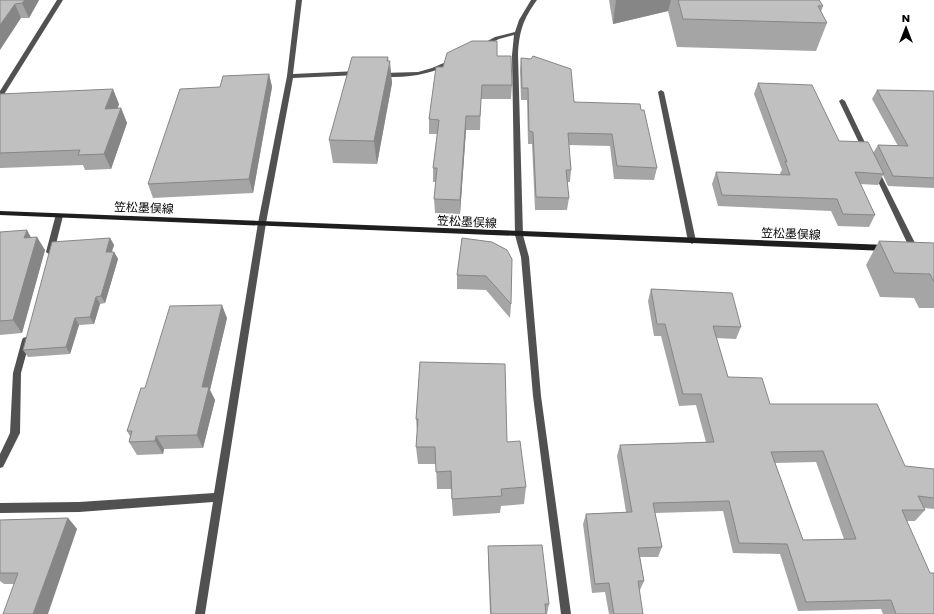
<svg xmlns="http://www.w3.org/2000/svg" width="934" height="614" font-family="Poppins,'Noto Sans JP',sans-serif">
<rect width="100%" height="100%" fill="#fff"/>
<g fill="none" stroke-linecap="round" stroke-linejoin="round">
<g fill="#515151" fill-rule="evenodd">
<polygon points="661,90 664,92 696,241 692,244 688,241 658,92"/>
<polygon points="842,99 845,101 869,151 868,152 866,153 863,151 839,101"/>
<polygon points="876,169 879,171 918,249 917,251 914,252 910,249 873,171"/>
</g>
<g fill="#515151" fill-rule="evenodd">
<polygon points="57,0 63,0 3,96 0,98 0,91"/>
<polygon points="296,0 302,0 293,74 358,71 361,73 358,75 293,78 266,223 205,614 195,614 213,502 79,512 0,513 0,503 79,502 214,493 258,223 287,76"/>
<path d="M531,0H537C523,19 519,32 518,55L523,235L529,257L541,396L571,614H561L533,396L521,257L515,235L512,55L514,35L499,39L485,46L480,45L495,37L515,32L519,20Z"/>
<path d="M453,59L456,61L455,62C435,72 416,77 394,77C389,77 383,78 379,75L382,73L418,72L432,68Z"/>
<polygon points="56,214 59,214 63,216 54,252 50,255 46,252"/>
<polygon points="26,337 29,338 30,340 21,373 20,433 3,467 0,468 0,454 10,433 13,373 22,340 23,338"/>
</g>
<polygon fill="#1e1e1e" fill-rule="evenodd" points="0,211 887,245 891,248 887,251 0,215"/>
</g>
<g fill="#a5a5a5" fill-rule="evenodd">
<polygon points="0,0 39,0 29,18 21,18"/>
<polygon points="609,0 819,0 823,6 821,12 827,23 816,51 677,47 668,11 613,24"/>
<polygon points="497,56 512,85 511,99 481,99 480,130 466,130 460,214 435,213 434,199 436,182 433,182 433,168 437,134 429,134 429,119 443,67"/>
<polygon points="521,58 657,168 654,180 614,179 610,146 569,145 571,170 570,182 567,182 569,198 567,210 535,210 532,144 528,144 527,100 521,100 520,70"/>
<polygon points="388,61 392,83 377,164 333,163 329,140"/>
<polygon points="269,74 272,87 253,193 153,198 148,184 220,87"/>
<polygon points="758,83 839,141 873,153 878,145 898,146 872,99 877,90 934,91 934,188 888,186 883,175 878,185 860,184 875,215 869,227 838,226 831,211 718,206 712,184 716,172 781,175 780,173 782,170 754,94"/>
<polygon points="0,94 119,104 118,108 121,108 127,123 111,169 85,170 83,165 0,168"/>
<polygon points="0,232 31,237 45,250 22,333 0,335"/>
<polygon points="110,238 114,245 112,252 114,252 118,259 105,303 100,304 94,324 79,325 70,354 28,357 23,350"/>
<polygon points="462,238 511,304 510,318 486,290 457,289 457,275"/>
<polygon points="879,241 934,243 934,308 919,308 914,298 880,297 866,265"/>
<path d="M651,289L741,327L736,339L716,338L728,377L770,404L905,466L934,469V509L924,508L925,510L915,521H907L934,614H883L881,609L798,611L780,554L733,553L723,511L655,513L662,547L658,557H640L644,581L640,590H639L643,614H609L605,592L592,593L583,524L586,514L626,512L617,456L620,445L706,442L696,405L679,406L661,336H654L648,301ZM816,462L844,539L803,540L775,463Z"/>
<polygon points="227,318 210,390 215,400 203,448 164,449 163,454 137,455 129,442 130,436 127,431 145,388"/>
<polygon points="420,362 507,442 526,487 524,504 501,506 500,513 453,516 451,489 437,489 436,464 418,464 416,447 417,432 416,419"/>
<polygon points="68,518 77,529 14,584 4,584 0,581 0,520"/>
<polygon points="488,546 549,604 547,614 490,614 488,558"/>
</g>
<g fill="#868686">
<polygon points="25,0 39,0 29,18 22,3"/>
<polygon points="616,0 671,0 668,11 613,24"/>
<polygon points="15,4 21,18 0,50 0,25"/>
<polygon points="388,57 389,69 390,61 392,83 377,164 374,141"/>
<polygon points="269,74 272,87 253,193 249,179"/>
<polygon points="113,89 119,104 111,124 105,109"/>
<polygon points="121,108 127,123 111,169 104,154"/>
<polygon points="466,116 466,130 460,214 460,200"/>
<polygon points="27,230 34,243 24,238"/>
<polygon points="37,237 45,250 22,333 13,320"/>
<polygon points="110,238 114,245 109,259 106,252"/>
<polygon points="114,252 118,259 105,303 101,296"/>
<polygon points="96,297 100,304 94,324 90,317"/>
<polygon points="222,305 227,318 210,390 215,400 203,448 197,435 202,387"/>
<polygon points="75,318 79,325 70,354 66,347"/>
<polygon points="156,436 164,449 163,454 155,441"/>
<polygon points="68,518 77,529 48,614 33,614"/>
</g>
<g fill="#c0c0c0" stroke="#868686" fill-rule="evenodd">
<polygon points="0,0 25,0 22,3 15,4 0,25"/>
<polygon points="678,0 819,0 823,6 818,6 827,23 683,19"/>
<polygon points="472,41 497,41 497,56 511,56 512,85 482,85 480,116 466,116 460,200 434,199 437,168 433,168 439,120 429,119 436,67 443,67 447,53"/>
<polygon points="533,56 571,69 574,102 640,104 641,110 644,110 657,168 617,166 612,134 568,133 571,170 566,170 569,198 536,197 533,132 529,131 528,88 522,88 521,58 531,59"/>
<polygon points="352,57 388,57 387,61 390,61 374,141 329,140"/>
<polygon points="269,74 249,179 148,184 180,89 220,87 223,76"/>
<polygon points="758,83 812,85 839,141 868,142 884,174 855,172 875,215 843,214 837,199 722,195 716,172 790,175 785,161 787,162"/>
<polygon points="113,89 105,109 121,108 104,154 78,155 80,150 0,153 0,94"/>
<polygon points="877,90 934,91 934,178 893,176 878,145 908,146"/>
<polygon points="27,230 24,238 37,237 13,320 0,321 0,232"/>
<polygon points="110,238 106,252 114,252 101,296 96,297 90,317 75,318 66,347 23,350 52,242"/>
<polygon points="462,238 492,242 507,250 512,259 511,304 486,276 457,275"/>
<polygon points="879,241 934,243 934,282 930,274 894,273"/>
<path d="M651,289L732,293L741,327L713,326L728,377L762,378L770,404H877L905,466L934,469V498L918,496L925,510H902L930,573H934V614H896L891,600L806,602L787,544L739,543L729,501L653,503L662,547L638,548L644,581H638L643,614H614L609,583L595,584L586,514L632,512L620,445L714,442L701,394H683L665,324H657ZM823,451L856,539L803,540L771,452Z"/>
<polygon points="222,305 202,387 209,387 197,435 156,436 155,441 129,442 132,431 127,431 141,388 145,388 170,306"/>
<polygon points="420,362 505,364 507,442 520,441 526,487 501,489 502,496 452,499 451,471 436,472 435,447 416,447 418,419 416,419"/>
<polygon points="68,518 33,614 3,614 18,573 0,573 0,520"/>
<polygon points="542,545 549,604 545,604 546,614 491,614 488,546"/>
</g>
<g text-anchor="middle" stroke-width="3" stroke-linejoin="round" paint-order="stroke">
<g font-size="12" fill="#000" stroke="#fff">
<text transform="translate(144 208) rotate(2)" y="4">笠松墨俣線</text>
<text transform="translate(467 222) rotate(3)" y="4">笠松墨俣線</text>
<text transform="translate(791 234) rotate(2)" y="4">笠松墨俣線</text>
</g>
</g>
<g transform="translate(906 28)" stroke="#ffffff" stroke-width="3" paint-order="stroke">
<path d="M0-3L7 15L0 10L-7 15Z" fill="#000000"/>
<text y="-6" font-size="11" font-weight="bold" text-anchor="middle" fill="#000000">N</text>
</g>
</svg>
